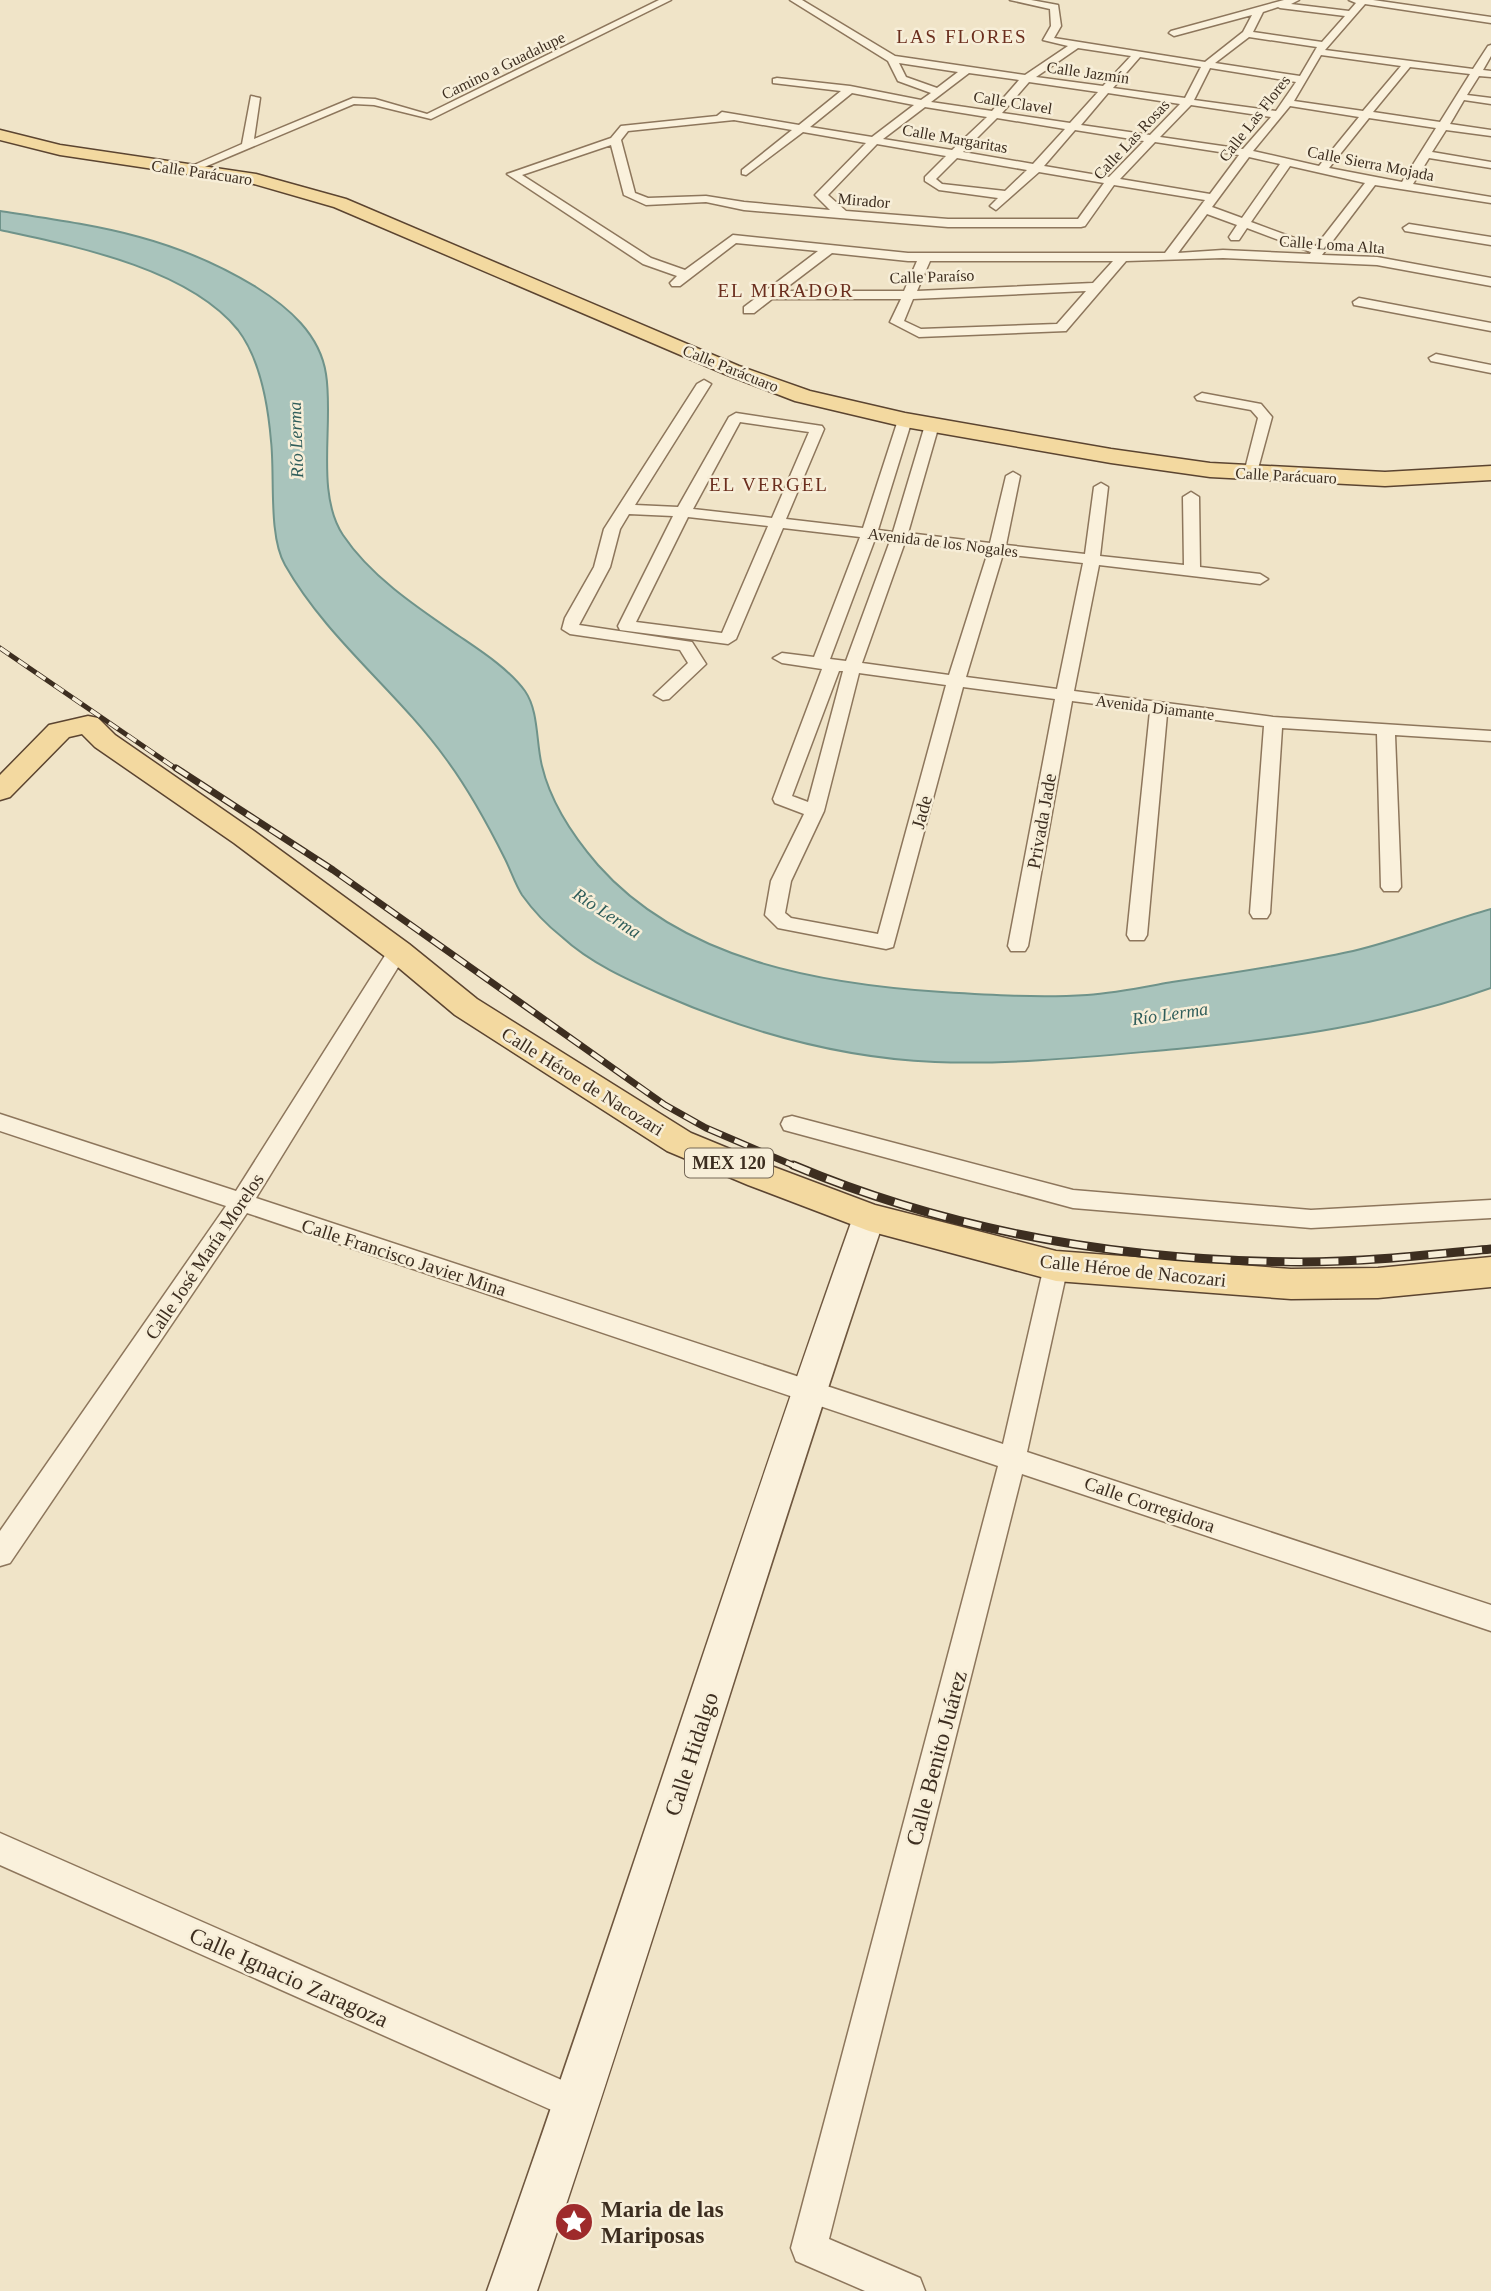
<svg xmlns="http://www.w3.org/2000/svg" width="1491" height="2291" font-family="'Times New Roman',serif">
<rect width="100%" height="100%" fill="#f0e4c8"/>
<path fill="#a9c4bc" stroke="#6f938a" stroke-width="2" d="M0,211C97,226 171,235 256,287C288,307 320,334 326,374C334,423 315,493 343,535C371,577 418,608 459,636C481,651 509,669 525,691C539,711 536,743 542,766C551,804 573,836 598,865C683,961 821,984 942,992C990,995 1039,998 1087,995C1115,993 1144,987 1172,982C1233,973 1293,964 1353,951C1399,940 1445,922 1491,909V988C1391,1024 1283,1039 1177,1049C1097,1056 1015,1065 935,1062C842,1058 748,1032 663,995C628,980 590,963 562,937C548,926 532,909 522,895C515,884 511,871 505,859C488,825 469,790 446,759C397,691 327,639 285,565C268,536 275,475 271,441C268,405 260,359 238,330C188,268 74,246 0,230Z"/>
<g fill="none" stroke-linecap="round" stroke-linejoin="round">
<defs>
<g id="street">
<polygon points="659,0 671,0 431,119 374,105 354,104 195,171 185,169 242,144 251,96 260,98 254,139 353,98 375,99 427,114"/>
<path d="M790,0H802L895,56L1025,75L1068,46L1043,40L1051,26L1050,9L1010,0H1031L1058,5L1061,26L1054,38L1205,62L1243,32L1252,15L1174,36L1169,33L1171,31L1284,0H1299L1291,4L1349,11L1356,3L1349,0H1373L1491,17V23L1365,4L1325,50L1473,69L1488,46L1491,45V56L1483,70L1491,71V77L1479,76L1467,95L1491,98V104L1464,100L1450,124L1491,130V136L1446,130L1432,152L1491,162V168L1429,158L1413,184L1491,197V203L1375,185L1322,255L1377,257L1491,278V286L1377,265L1223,258L1126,261L1066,331L919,337L890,322L901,299H772L754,313H744V307L818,251L736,243L680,286H672L670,283L677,276L643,264L507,174L611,138L621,126L717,116L722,112L799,125L841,91L773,83V79L777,78L850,86L921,100L931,93L898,81L888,61ZM1278,7L1280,8L1345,16L1322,42L1253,32L1263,12ZM1249,37L1317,47L1300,76L1215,63ZM1078,48L1131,56L1103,86L1036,77ZM1321,55L1401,66L1363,111L1294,101ZM1140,57L1201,67L1185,98L1113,88ZM899,63L958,72L937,88L906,77ZM1410,67L1470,74L1440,122L1373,112ZM1210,68L1296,82L1276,111L1194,100ZM969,73L1019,80L992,111L931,102ZM1029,82L1098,92L1070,123L1002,113ZM852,93L914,105L872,137L810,127ZM1108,93L1180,104L1150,135L1081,125ZM1191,105L1271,117L1243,149L1160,137ZM1290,106L1359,117L1319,166L1253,151ZM925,107L987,117L952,150L883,139ZM997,118L1065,129L1033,164L963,152ZM1369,118L1436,128L1402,182L1329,168ZM734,120L792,130L742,170V174L746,175L803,132L866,143L815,195L830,210L744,202L706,196L648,198L635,193L621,140L628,131ZM1075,130L1144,141L1109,177L1044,166ZM1155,142L1239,155L1210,194L1120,179ZM877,144L946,156L925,177V181L939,190L998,198L990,206L996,210L1039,172L1104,183L1078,219H948L846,211L828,195ZM611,145L624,195L646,205L706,202L744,210L948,227H1081L1085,226L1114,185L1205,200L1165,253H908L733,235L685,270L651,258L522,175ZM1249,157L1280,164L1242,218L1212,207ZM957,158L1027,170L1005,191L942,184L936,179ZM1290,166L1365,183L1316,246L1251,222ZM1207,214L1237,225L1229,237L1231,240H1239L1247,228L1311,252L1310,254L1223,250L1178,253ZM832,253L908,261H917L904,291H782ZM930,261H1113L1093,283L917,291ZM1086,291L1057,324L921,329L904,321L913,299Z"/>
<polygon points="1409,224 1491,237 1491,245 1405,231 1403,228"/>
<polygon points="1359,298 1491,323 1491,331 1354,305 1353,302"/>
<polygon points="1436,354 1491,365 1491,373 1431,361 1429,358"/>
<path d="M704,380L711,384L635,505L678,507L729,417L736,413L822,426L824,429L786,519L863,528L898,420L905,416L912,420L878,530L893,532L925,425L927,422H937L939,425L908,533L990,543L1006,476L1013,472L1020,476L1006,545L1085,554L1094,487L1101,483L1108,487L1100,556L1184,565L1183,497L1191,492L1199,497L1200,567L1260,574L1268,579L1260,584L1099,565L1074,691L1273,717L1491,731V741L1395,735L1401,887L1398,891H1384L1381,887L1377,734L1282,728L1270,913L1267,918H1253L1250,913L1264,726L1167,714L1147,935L1144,940H1130L1127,935L1150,711L1072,701L1028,946L1025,951H1011L1008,946L1055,699L963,687L893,947L886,949L778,928L765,915L771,881L804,814L775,803L773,799L822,669L782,663L773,658L782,653L814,657L860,537L783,528L736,639L728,644L620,630L618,626L673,516L629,514L620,529L610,567L579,625L692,642L706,664L669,699L663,700L654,695L688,663L680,650L570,634L562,629L565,618L594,567L604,529L697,384ZM740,422L809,432L772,518L693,509ZM688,517L768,526L722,633L636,622ZM875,539L890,541L846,661L830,659ZM905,542L988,552L949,675L862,663ZM1003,554L1083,563L1057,689L966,677ZM839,671H843L808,802L792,796ZM859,673L946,685L878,934L791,918L785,913L791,881L824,811Z"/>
<polygon points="1202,393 1261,404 1272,417 1256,476 1251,477 1244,473 1258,418 1251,410 1197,400 1195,397"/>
<polygon points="398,944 405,946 408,951 256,1198 1003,1444 1044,1266 1047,1259 1056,1256 1065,1259 1068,1266 1027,1452 1491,1605 1491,1631 1022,1474 829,2239 920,2278 925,2291 865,2291 796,2261 791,2248 998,1466 247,1213 10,1563 0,1566 0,1531 226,1206 0,1131 0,1114 236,1191 391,946"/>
<polygon points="792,1116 1073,1190 1311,1210 1491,1200 1491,1218 1311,1228 1073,1208 784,1130 781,1124 784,1118"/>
<polygon points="0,1833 589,2092 594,2104 589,2116 577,2121 565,2116 0,1865"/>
</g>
<path id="secondary" d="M869,1204L881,1208L885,1217C764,1573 658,1935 537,2291H487C614,1935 726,1573 853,1217L857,1208Z"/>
<g id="primary">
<polygon points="0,130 60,145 256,174 346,199 739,366 810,391 905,413 1111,449 1210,463 1385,472 1491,466 1491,480 1385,486 1210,477 1111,463 905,427 795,401 725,374 334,207 254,184 60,155 0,140"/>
<polygon points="88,716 98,718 115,735 254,831 409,944 477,999 691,1133 774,1167 875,1205 1056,1251 1291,1269 1378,1268 1491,1257 1491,1287 1378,1298 1291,1299 1056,1281 869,1231 748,1185 667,1151 455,1015 387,958 234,843 95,747 82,734 69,737 10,797 0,800 0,775 49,725"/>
</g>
</defs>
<use href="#street" stroke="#8d765c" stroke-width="3"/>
<use href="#secondary" stroke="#6f573f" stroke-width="3"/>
<use href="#primary" stroke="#5b4430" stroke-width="3"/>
<use href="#street" fill="#faf1dc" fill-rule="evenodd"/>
<use href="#secondary" fill="#faf1dc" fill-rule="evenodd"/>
<use href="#primary" fill="#f3d9a0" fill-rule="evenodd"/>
<defs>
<polyline id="rail-far2" points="0,648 178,770"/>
<polyline id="rail-far1" points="176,768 333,870 665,1105 706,1128 797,1167"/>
<path id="rail" d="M793,1165C954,1233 1127,1261 1300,1262C1364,1262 1428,1255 1491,1249"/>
</defs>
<use href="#rail-far2" stroke="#3d2e20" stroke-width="5"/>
<use href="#rail-far1" stroke="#3d2e20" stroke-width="7"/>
<use href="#rail" stroke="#3d2e20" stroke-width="9"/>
<use href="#rail-far2" stroke="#f7eed8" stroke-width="3.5" stroke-dasharray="11" stroke-linecap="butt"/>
<use href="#rail-far1" stroke="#f7eed8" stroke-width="4.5" stroke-dasharray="14" stroke-linecap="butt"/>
<use href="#rail" stroke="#f7eed8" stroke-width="6" stroke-dasharray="18" stroke-linecap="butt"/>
</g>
<defs>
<symbol id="sight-disc" viewBox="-11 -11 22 22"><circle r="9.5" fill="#9e2a2b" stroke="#f7eed8"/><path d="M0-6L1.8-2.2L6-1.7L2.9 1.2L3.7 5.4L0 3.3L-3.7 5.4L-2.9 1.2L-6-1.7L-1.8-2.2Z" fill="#fff"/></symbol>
</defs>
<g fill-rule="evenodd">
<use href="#sight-disc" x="552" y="2200" width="44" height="44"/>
</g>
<g text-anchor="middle" stroke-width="5" stroke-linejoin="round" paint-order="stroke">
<g font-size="16" fill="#3d2e20" stroke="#f7eed8">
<text transform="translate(503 65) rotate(-26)" y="6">Camino a Guadalupe</text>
<text transform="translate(1088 72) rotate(8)" y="6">Calle Jazmín</text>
<text transform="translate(1013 102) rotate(9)" y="6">Calle Clavel</text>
<text transform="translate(1254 118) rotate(-52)" y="6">Calle Las Flores</text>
<text transform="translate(955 138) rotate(10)" y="6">Calle Margaritas</text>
<text transform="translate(1131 139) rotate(-47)" y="6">Calle Las Rosas</text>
<text transform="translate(1371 163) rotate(11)" y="6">Calle Sierra Mojada</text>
<text transform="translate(202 172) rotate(8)" y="6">Calle Parácuaro</text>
<text transform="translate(864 200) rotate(5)" y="6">Mirador</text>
<text transform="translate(1332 244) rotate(4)" y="6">Calle Loma Alta</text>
<text transform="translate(932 276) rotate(-2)" y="6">Calle Paraíso</text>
<text transform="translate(731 368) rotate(22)" y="6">Calle Parácuaro</text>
<text transform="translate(1286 475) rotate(3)" y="6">Calle Parácuaro</text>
<text transform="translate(943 542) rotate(7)" y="6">Avenida de los Nogales</text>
<text transform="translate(1155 707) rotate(7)" y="6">Avenida Diamante</text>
</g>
<g font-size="18" font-style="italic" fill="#2f5d5a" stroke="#f7eed8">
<text transform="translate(296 440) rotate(-92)" y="6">Río Lerma</text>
<text transform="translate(607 913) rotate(33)" y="6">Río Lerma</text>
<text transform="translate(1170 1014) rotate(-8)" y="6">Río Lerma</text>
</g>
<rect fill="#f7eed8" stroke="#756857" stroke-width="2" x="685" y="1148.5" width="88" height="29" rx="5"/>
<g font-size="18" font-weight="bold" fill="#3d2e20">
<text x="729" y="1169">MEX 120</text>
</g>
<g font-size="19" letter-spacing="2" fill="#6b2e1e" stroke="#f7eed8">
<text x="962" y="43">LAS FLORES</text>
<text x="786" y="297">EL MIRADOR</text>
<text x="769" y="491">EL VERGEL</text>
</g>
<g font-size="19" fill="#3d2e20" stroke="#f7eed8">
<text transform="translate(921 812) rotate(-75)" y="7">Jade</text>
<text transform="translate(1041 821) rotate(-80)" y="7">Privada Jade</text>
<text transform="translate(583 1081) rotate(32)" y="7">Calle Héroe de Nacozari</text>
<text transform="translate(204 1256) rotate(-56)" y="7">Calle José María Morelos</text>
<text transform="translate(404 1257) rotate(18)" y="7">Calle Francisco Javier Mina</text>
<text transform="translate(1133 1270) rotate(6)" y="7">Calle Héroe de Nacozari</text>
<text transform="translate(1150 1504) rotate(19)" y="7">Calle Corregidora</text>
</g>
<g font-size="23" fill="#3d2e20" stroke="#f7eed8">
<text transform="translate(691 1754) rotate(-72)" y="8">Calle Hidalgo</text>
<text transform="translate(936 1758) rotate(-75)" y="8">Calle Benito Juárez</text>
<text transform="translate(289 1977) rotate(24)" y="8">Calle Ignacio Zaragoza</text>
</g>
<g font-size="23" font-weight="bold" fill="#3d2e20" stroke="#f7eed8" text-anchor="start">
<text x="601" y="2217">Maria de las<tspan x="601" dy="26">Mariposas</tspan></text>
</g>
</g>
</svg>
